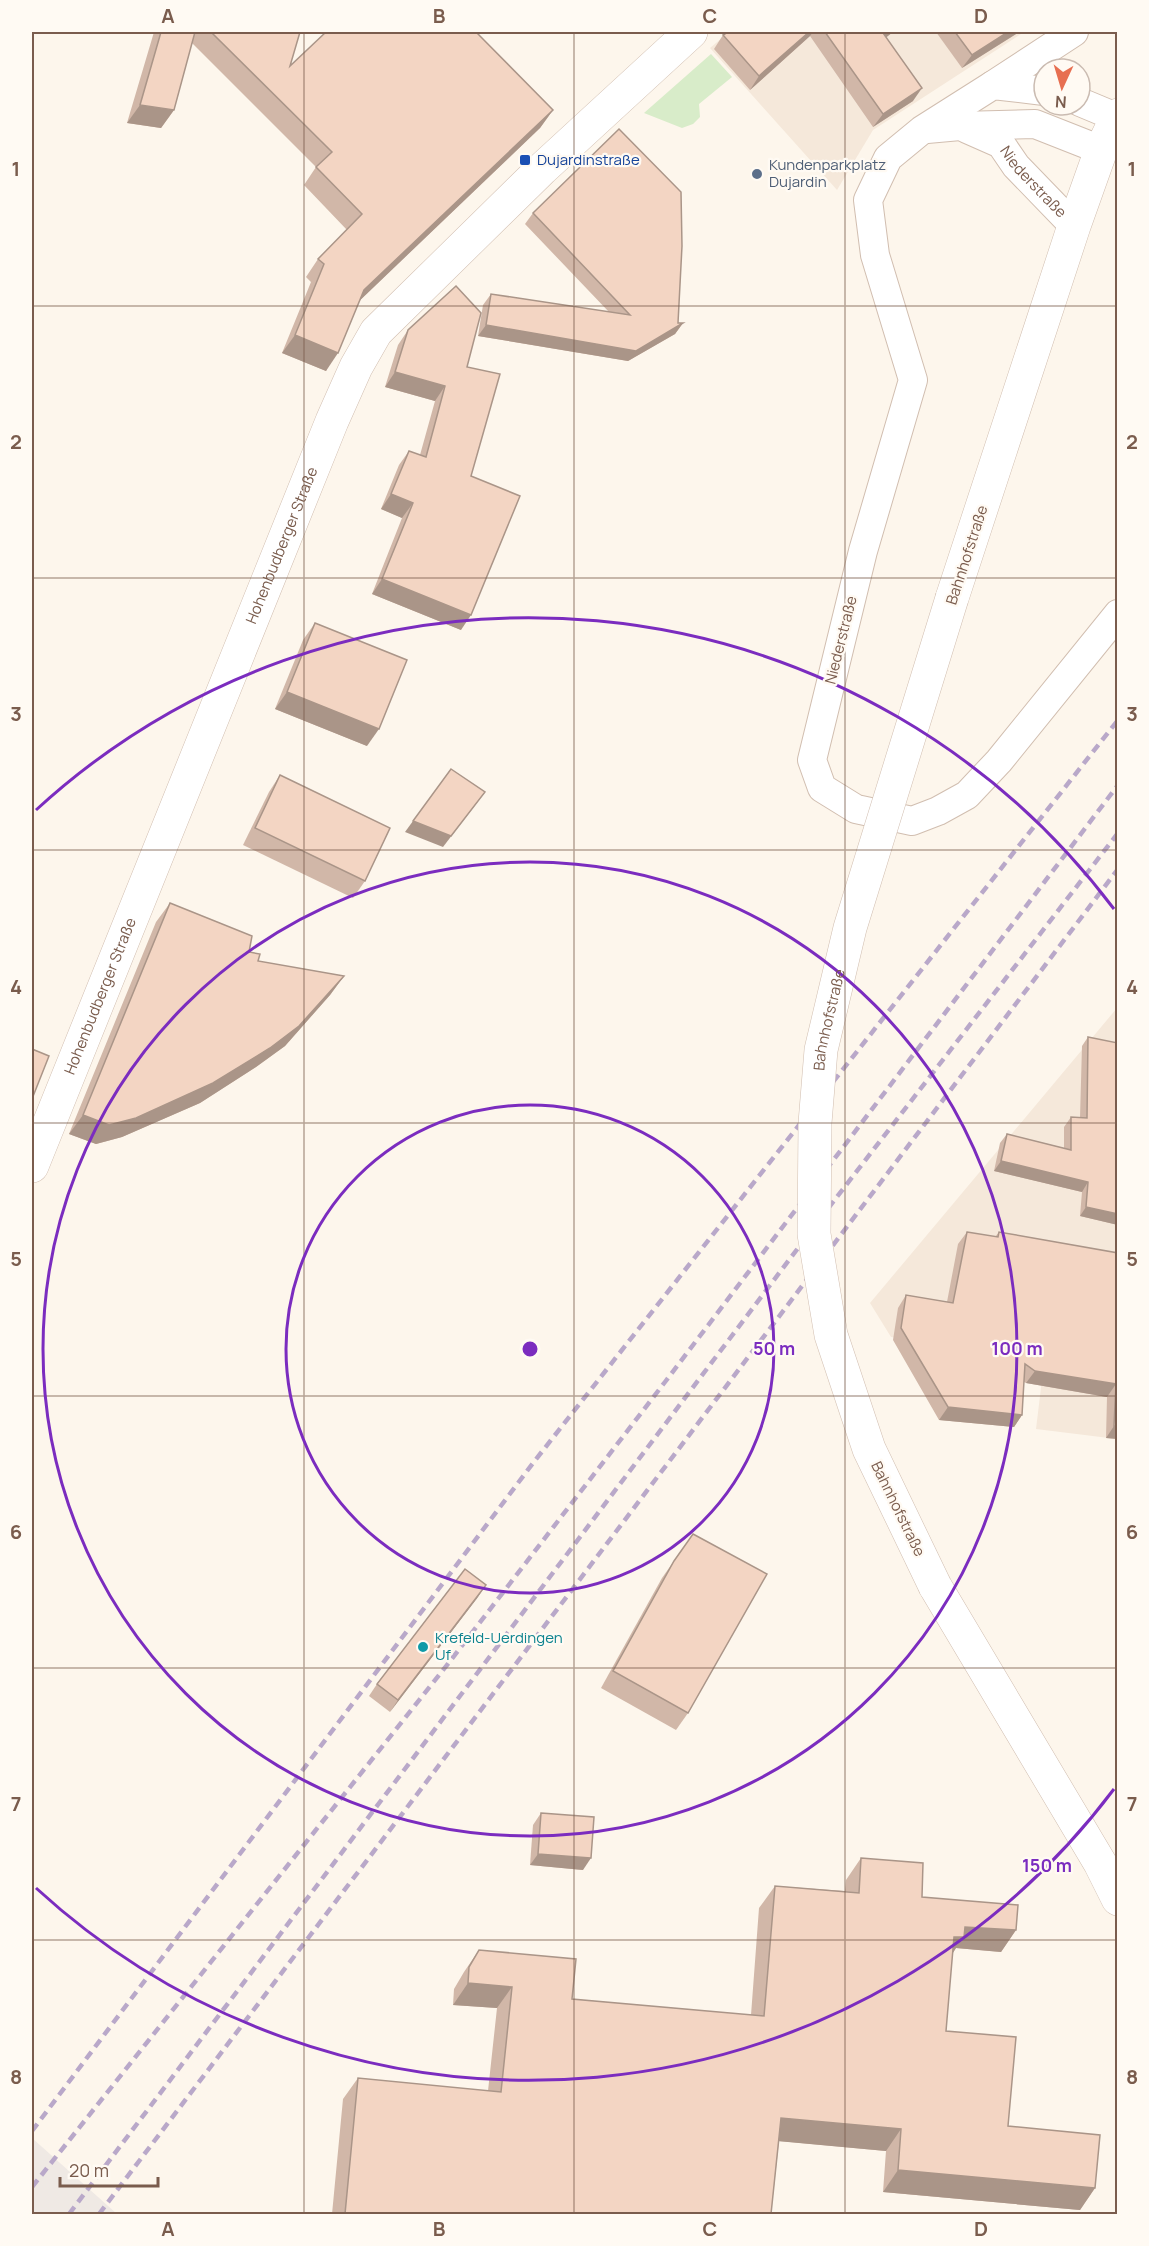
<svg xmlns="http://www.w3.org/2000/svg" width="1149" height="2246" font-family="Manrope,sans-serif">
<rect width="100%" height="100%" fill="#fdf6ec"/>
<g fill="#f5e8da">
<polygon points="729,32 1024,32 873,130 837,190 710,48"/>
<polygon points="1117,1008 1117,1439 1036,1429 1044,1363 891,1337 870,1303"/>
</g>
<polygon fill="#efe9e4" points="32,2138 117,2214 32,2214"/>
<polygon fill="#d8ecc9" points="711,54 732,77 699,104 700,117 693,124 682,128 644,113"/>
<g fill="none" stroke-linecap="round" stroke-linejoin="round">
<defs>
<g id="minor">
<polyline points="993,85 1074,32"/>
<polyline points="1044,91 993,85 922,130 888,158 868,200 875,255 913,380 863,551 812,760 822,788 856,809 912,821 938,811 967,795 999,761 1118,614"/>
<polyline points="1080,102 1116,117"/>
<polyline points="927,129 960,126 1035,124 1101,150"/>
<path id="s1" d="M967,129L1001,144L1016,166L1074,226"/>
</g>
<g id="tertiary">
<polyline points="952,598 1074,226 1101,150 1118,115"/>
<path id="s2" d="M32,1166L332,421L356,367L376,332L542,169L691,32"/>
<polyline points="935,1586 1100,1863 1118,1899"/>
</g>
</defs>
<use href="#minor" stroke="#d1beb0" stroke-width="30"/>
<use href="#tertiary" stroke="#d1beb0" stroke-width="34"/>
<use href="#minor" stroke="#fff" stroke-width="28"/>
<use href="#tertiary" stroke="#fff" stroke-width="33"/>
<g stroke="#b9a8c9" stroke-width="4.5" stroke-dasharray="9 6" stroke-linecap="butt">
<polyline points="32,2131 533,1463 1118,720"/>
<polyline points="32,2187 451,1660 665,1382 1118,785"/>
<polyline points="69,2214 823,1215 1118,833"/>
<polyline points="99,2214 1118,869"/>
</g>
<defs>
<g id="tertiary-bridge">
<path id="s3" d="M935,1586L869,1449L831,1335L814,1234L815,1123L821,1050L850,928L952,598"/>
</g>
</defs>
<use href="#tertiary-bridge" stroke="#d1beb0" stroke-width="34" stroke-linecap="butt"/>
<use href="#tertiary-bridge" stroke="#fff" stroke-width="33"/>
</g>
<g fill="#d1b7a8">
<polygon points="154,32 300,32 290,66 553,110 540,128 360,300 326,371 282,353 311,282 306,277 318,259 347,230 304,185 316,167 192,43 174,110 161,128 127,123"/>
<polygon points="728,32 893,32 886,37 913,101 873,127 810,36 750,90 714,49 723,35"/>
<polygon points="936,32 1019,32 962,68"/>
<polygon points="533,213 678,323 683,323 675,334 628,361 478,336 483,305 491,294 609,312 525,224"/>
<polygon points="408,330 467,367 471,476 461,630 372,594 402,518 381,509 399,465 409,451 420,455 435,401 385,387 398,345"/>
<polygon points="315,623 367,746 275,709 303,640"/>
<polygon points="280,775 365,881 353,898 243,845 269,792"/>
<polygon points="170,903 249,952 258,961 344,976 330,995 285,1046 256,1067 200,1103 122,1137 96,1144 69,1134 156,922"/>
<polygon points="1088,1037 1118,1225 1080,1216 1082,1192 994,1171 1000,1143 1007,1134 1064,1148 1064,1127 1071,1117 1080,1118 1082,1046"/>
<polygon points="967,1232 995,1237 999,1232 1118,1253 1118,1439 1106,1438 1107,1397 1026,1383 1024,1382 1022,1415 1014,1427 939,1420 893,1340 898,1308 906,1295 947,1302 958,1244"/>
<polygon points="693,1534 688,1713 676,1730 601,1688 662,1578"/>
<polygon points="478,1597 390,1712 369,1696 377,1684"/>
<polygon points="541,1813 583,1870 530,1865 533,1825"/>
<polygon points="861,1858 922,1897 1016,1930 1001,1952 956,1948 952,1954 946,2031 1008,2126 1095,2188 1080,2210 883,2192 886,2151 779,2141 771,2214 332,2214 343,2099 358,2078 488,2091 497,2008 453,2005 454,1989 464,1972 479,1950 572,1999 751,2015 759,1908 775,1886 845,1891 846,1880"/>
</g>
<g fill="#aa9588">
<polygon points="809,32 813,32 810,36 750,90 759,76"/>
<polygon points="886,32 893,32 874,47 883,33"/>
<polygon points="1008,32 1019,32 962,68 972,55"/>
<polygon points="922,88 913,101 873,127 883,114"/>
<polygon points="140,105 174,110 161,128 127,123"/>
<polygon points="553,110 540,128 352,308 364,290"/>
<polygon points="683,323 675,334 628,361 478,336 486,325"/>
<polygon points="295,335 338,353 326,371 282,353"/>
<polygon points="395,372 445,386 435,401 385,387"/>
<polygon points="391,494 413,503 402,518 381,509"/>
<polygon points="382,579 471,615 461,630 372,594"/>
<polygon points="287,692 379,729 367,746 275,709"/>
<polygon points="485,792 443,847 405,832 413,821"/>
<polygon points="344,976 330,995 285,1046 256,1067 200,1103 122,1137 96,1144 69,1134 83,1115"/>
<polygon points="1001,1161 1088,1182 1082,1192 994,1171"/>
<polygon points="1086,1207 1118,1214 1118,1225 1080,1216"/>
<polygon points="1035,1371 1116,1384 1107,1397 1026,1383"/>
<polygon points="948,1407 1022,1415 1014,1427 939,1420"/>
<polygon points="1114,1426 1118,1426 1118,1439 1106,1438"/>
<polygon points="486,1585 478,1597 390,1712 398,1700"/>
<polygon points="538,1854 591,1858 583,1870 530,1865"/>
<polygon points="965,1927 1016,1930 1001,1952 956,1948 949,1959 954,1937"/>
<polygon points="468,1983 512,1987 497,2008 453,2005"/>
<polygon points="781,2118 901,2129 886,2151 766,2140"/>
<polygon points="898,2170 1095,2188 1080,2210 883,2192"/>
</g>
<g fill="#f3d5c3" stroke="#aa9588" stroke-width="1.5">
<polygon points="161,32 195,32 174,110 140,105"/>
<polygon points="211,32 300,32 290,66 326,32 476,32 553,110 364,290 338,353 295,335 324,264 318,259 362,214 316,167 332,152"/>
<polygon points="728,32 809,32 759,76 723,35"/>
<polygon points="825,32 886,32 883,33 922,88 883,114"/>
<polygon points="955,32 1008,32 972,55"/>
<polygon points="619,129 681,192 682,246 678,323 683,323 636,351 486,325 491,294 630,315 533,213"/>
<polygon points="456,286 481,313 467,367 500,374 471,476 520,496 471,615 382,579 413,503 391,494 409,451 426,457 445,386 395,372 408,330"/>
<polygon points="315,623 407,660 379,729 287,692"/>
<polygon points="451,769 485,792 451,836 413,821"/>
<polygon points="280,775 390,828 365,881 255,828"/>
<polygon points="170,903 252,936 249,952 260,954 258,961 344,976 299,1026 270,1048 213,1083 136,1118 109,1125 83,1115"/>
<polygon points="1088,1037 1118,1043 1118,1214 1086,1207 1088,1182 1001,1161 1007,1134 1071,1150 1071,1117 1087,1118"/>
<polygon points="32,1049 49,1056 32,1099"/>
<polygon points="967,1232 998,1237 999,1232 1118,1253 1118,1426 1114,1426 1116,1384 1035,1371 1025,1364 1022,1415 948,1407 901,1328 906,1295 953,1303"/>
<polygon points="693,1534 767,1574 688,1713 613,1671 674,1561"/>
<polygon points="465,1569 486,1585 398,1700 377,1684"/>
<polygon points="541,1813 594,1817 591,1858 538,1854"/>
<polygon points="861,1858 923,1863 922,1897 1018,1905 1016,1930 965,1927 964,1937 954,1937 946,2031 1016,2037 1008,2126 1100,2135 1095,2188 898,2170 901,2129 781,2118 771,2214 345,2214 358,2078 501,2092 512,1987 468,1983 469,1967 479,1950 576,1959 572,1999 764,2016 775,1886 859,1893"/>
</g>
<path fill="none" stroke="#7a5c4d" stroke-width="1.5" stroke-opacity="0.55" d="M304,32V2214M574,32V2214M845,32V2214M32,306H1118M32,578H1118M32,850H1118M32,1123H1118M32,1396H1118M32,1668H1118M32,1940H1118"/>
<g fill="none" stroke="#7b2cbf" stroke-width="3">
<circle cx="530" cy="1349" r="244"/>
<circle cx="530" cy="1349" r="487"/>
<path d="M1114 1789A731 731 0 0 1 36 1888M36 810A731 731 0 0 1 1114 909"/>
</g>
<rect fill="#1a4fb4" stroke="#fffaf3" stroke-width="2" x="519" y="154" width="12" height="12" rx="3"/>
<circle fill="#5c6f8a" stroke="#fffaf3" stroke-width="2" cx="757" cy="174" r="6"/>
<circle fill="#0f9aa8" stroke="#fffaf3" stroke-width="2" cx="423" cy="1647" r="6"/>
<g text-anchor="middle" stroke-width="4.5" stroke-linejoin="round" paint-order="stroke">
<g font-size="15" fill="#164399" stroke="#fffaf3" text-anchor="start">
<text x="537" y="165">Dujardinstraße</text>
</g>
<g font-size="15" fill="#4e5e75" stroke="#fffaf3" text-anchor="start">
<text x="769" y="170">Kundenparkplatz<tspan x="769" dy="17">Dujardin</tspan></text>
</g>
<g font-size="15" fill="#7a5c4d" stroke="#fffaf3">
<text dy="5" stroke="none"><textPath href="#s1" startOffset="87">Niederstraße</textPath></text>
<text dy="5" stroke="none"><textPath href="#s2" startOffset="669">Hohenbudberger Straße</textPath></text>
<text transform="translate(967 555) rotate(-72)" y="5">Bahnhofstraße</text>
<text transform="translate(841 640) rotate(-76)" y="5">Niederstraße</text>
<text dy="5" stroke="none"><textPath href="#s2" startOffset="183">Hohenbudberger Straße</textPath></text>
<text dy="5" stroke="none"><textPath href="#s3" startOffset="590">Bahnhofstraße</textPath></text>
<text transform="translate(898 1509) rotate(64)" y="5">Bahnhofstraße</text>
</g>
<g font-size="15" fill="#0d838f" stroke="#fffaf3" text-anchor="start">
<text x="435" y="1643">Krefeld-Uerdingen<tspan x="435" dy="17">Uf</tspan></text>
</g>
</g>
<circle cx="530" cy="1349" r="9" fill="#7b2cbf" stroke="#fffaf3" stroke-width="3"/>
<g font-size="18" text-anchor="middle" font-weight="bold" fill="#7b2cbf" stroke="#fffaf3" stroke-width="4.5" stroke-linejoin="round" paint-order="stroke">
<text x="774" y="1355">50 m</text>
<text x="1017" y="1355">100 m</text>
<text x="1047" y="1872">150 m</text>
</g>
<rect width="1149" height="2246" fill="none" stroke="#fffaf3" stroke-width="66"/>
<g transform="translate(1062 87) rotate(184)"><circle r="28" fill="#fffaf3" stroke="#cabbb1" stroke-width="1.5"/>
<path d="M0-4.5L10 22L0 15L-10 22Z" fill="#e76f51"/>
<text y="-9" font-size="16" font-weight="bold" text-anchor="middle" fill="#7a5c4d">N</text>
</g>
<path d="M60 2177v9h98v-9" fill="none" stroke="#7a5c4d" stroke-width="3"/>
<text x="69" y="2177" font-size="18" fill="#7a5c4d" stroke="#fffaf3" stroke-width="4.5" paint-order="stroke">20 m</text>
<rect x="33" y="33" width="1083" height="2180" fill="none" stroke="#7a5c4d" stroke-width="2"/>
<g font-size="20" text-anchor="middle" font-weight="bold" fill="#7a5c4d">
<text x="168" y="23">A</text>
<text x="439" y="23">B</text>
<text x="710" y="23">C</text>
<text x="981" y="23">D</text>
<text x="16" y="176">1</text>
<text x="1132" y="176">1</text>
<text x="16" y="449">2</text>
<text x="1132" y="449">2</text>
<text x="16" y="721">3</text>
<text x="1132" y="721">3</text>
<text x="16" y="994">4</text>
<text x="1132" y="994">4</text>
<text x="16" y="1266">5</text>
<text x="1132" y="1266">5</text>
<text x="16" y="1539">6</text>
<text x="1132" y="1539">6</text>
<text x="16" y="1811">7</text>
<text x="1132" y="1811">7</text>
<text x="16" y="2084">8</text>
<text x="1132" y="2084">8</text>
<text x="168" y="2236">A</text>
<text x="439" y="2236">B</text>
<text x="710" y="2236">C</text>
<text x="981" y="2236">D</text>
</g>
</svg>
